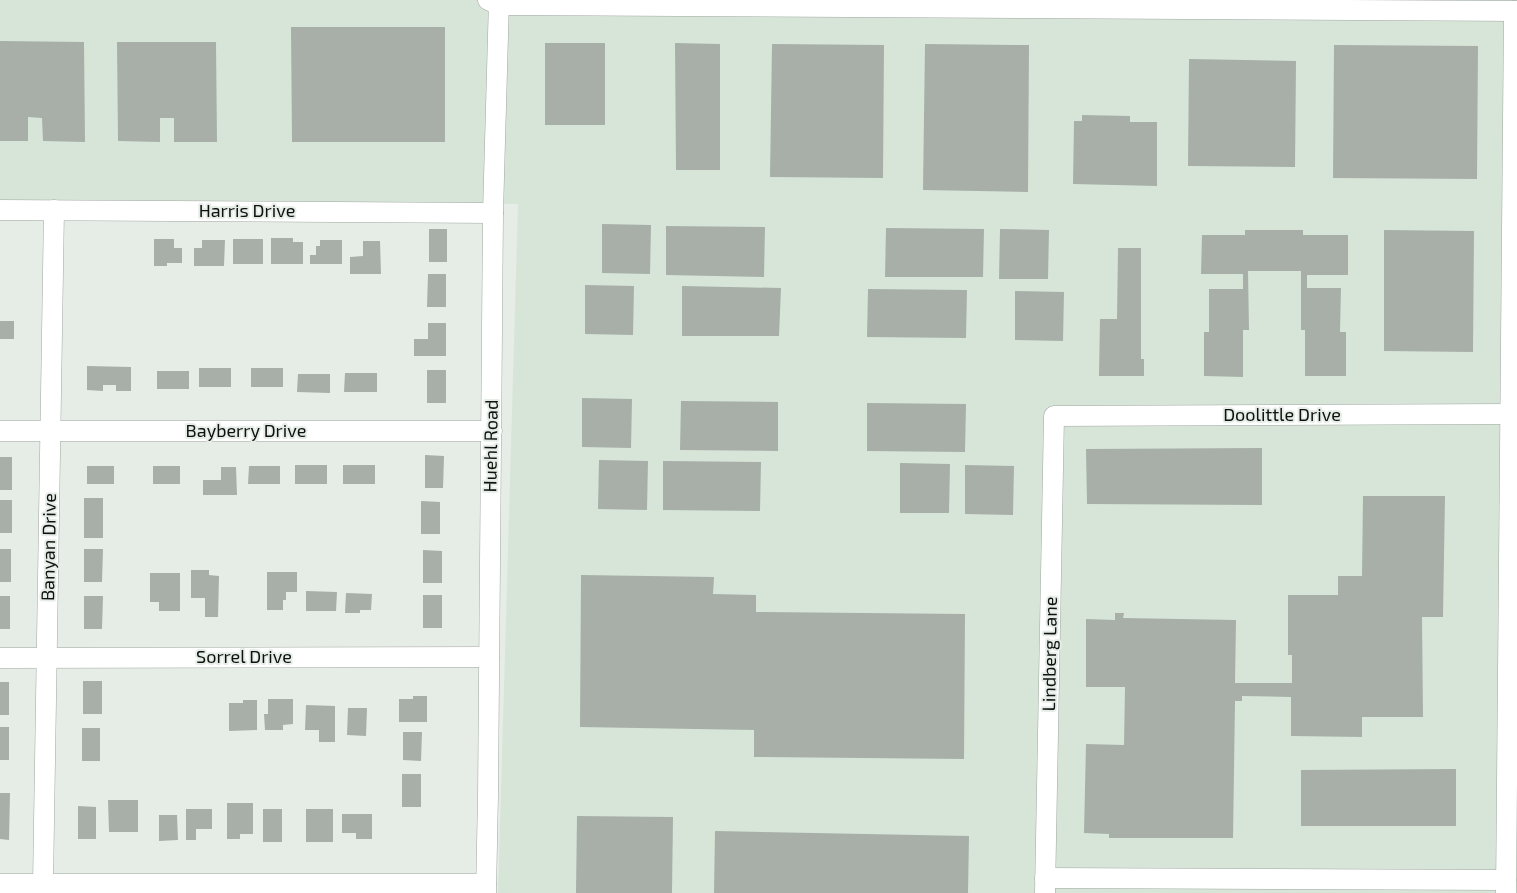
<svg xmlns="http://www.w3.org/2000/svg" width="1517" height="893" font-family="'Exo 2',sans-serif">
<rect width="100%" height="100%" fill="#e6ede7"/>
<polygon fill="#d7e5d8" points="0,0 1517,0 1517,893 498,893 518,204 0,206"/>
<g fill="#a7afa8">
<polygon points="291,27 445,27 445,142 292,142"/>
<polygon points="0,41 84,42 85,142 43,141 42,118 28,117 28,141 0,141"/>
<polygon points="117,42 216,42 217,142 174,142 174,118 160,118 160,142 118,141"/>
<rect x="545" y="43" width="60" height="82"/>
<polygon points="675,43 720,44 720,170 676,170"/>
<polygon points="772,44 884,45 883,178 770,177"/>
<polygon points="925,44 1029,45 1028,192 923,190"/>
<polygon points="1334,45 1478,46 1477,179 1333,178"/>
<polygon points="1189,59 1296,61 1295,167 1188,166"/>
<polygon points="1082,115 1130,116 1130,122 1157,122 1157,186 1073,184 1074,121 1082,121"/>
<polygon points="602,224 651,225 650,274 602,273"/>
<polygon points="666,226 765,227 764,277 666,275"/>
<polygon points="886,228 984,229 983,277 885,277"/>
<rect x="429" y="229" width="18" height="33"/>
<polygon points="1000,229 1049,230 1048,279 999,279"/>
<polygon points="1245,230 1303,230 1303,235 1348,235 1348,275 1307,275 1307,288 1341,288 1340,332 1346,332 1346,376 1305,376 1305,330 1301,330 1301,271 1248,271 1249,330 1243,330 1243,377 1204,376 1204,332 1209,332 1209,289 1243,289 1243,274 1201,274 1202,235 1245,235"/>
<polygon points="1384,230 1474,231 1473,352 1384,351"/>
<polygon points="271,238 293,238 293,242 303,242 303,264 271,264"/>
<polygon points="154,239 174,239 174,248 182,248 182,263 167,263 167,266 154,266"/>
<rect x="233" y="239" width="30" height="25"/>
<polygon points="202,240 225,240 224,266 194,266 194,248 202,248"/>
<polygon points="320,240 342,240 342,264 310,264 310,255 316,255 316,246 320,246"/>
<polygon points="363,241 380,241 381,274 350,274 350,257 363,256"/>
<polygon points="1118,248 1141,248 1141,359 1144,359 1144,376 1099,376 1100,319 1117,319"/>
<polygon points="428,274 446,274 446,307 427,307"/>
<polygon points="585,285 634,286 633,335 585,334"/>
<polygon points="682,286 781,288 779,336 682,336"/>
<polygon points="868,289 967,290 966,338 867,337"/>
<polygon points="1015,291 1064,292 1063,341 1015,340"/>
<rect x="0" y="321" width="14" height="18"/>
<polygon points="428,323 446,323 446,356 414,356 414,339 428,339"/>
<polygon points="87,366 131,367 131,391 116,391 116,385 103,385 103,391 87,390"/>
<rect x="199" y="368" width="32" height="19"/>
<rect x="251" y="368" width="32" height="19"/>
<rect x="427" y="370" width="19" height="33"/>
<rect x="157" y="371" width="32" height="18"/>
<polygon points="345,373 377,373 377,392 344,392"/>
<polygon points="298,374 330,374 330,393 297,392"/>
<polygon points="582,398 632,399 631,448 582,447"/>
<polygon points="681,401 778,402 778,451 680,450"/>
<polygon points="867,403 966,404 965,452 867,451"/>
<polygon points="1262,448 1262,505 1087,504 1086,449"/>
<polygon points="425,455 444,456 443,488 425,488"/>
<rect x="0" y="457" width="12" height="33"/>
<polygon points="599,460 648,461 647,510 598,509"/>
<polygon points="663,461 761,462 760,511 663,510"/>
<polygon points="900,463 950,464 949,513 900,513"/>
<rect x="295" y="465" width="32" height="19"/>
<rect x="343" y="465" width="32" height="19"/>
<polygon points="965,465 1014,466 1013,515 965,514"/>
<rect x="87" y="466" width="27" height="18"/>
<rect x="153" y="466" width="27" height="18"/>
<polygon points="249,466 280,466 280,484 248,484"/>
<polygon points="221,467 236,467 237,495 203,495 203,480 221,480"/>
<polygon points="1363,496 1445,496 1443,617 1422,617 1423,717 1362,717 1362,737 1291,736 1291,697 1242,696 1242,701 1235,701 1233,838 1109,838 1109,834 1084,833 1086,744 1124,745 1125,687 1086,687 1086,619 1115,620 1115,613 1124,613 1123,618 1236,620 1235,683 1292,683 1292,655 1288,655 1288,595 1338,595 1338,576 1362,576"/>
<rect x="84" y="498" width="19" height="40"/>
<rect x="0" y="500" width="12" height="33"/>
<polygon points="421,501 440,502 440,534 421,534"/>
<rect x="0" y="549" width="11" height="33"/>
<polygon points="84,549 103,549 102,582 84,582"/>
<polygon points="423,550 442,551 442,583 423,583"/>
<polygon points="191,570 209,570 209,575 219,576 218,617 205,617 205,598 191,598"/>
<polygon points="267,572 297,572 297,592 286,592 286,600 283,600 283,610 267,610"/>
<polygon points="150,573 180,573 180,611 159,611 159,602 150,602"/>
<polygon points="581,575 714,577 713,594 756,595 756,612 965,614 964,759 754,757 754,730 580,727"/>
<polygon points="306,591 337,592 336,611 306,611"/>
<polygon points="346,593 372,594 371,610 360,610 360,613 345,613"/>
<rect x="423" y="595" width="19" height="33"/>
<rect x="0" y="596" width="10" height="33"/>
<polygon points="84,596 103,596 102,629 84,629"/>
<rect x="83" y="681" width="19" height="33"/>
<rect x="0" y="682" width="9" height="33"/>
<polygon points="413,696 427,696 427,722 399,722 399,699 413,699"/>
<polygon points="268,699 293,699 293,724 283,725 283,730 265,730 264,714 268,714"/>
<polygon points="243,700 257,700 257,730 229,731 229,703 243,703"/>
<polygon points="306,705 335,706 335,742 319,742 319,730 305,730"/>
<polygon points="348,708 367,708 366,736 347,735"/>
<rect x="0" y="727" width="9" height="33"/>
<rect x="82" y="728" width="18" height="33"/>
<polygon points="403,732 422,732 421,761 403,760"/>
<polygon points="1456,769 1456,826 1301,826 1301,770"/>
<rect x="402" y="774" width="19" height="33"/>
<polygon points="0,793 10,793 9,840 0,839"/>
<polygon points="108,800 138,800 138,832 109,832"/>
<polygon points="227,803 253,803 253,834 240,834 240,839 227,839"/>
<polygon points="78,806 96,807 96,839 78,839"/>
<polygon points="186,809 212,809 212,829 196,829 196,840 186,840"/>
<rect x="263" y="809" width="19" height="33"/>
<rect x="306" y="809" width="27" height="33"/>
<polygon points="342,814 372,814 372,839 356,839 356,833 342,833"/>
<polygon points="159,815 177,815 178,840 159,841"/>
<polygon points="577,816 673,817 672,893 576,893"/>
<polygon points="715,831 969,836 968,893 714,893"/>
</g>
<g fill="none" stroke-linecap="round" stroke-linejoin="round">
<defs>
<g id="minor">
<polyline points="488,0 499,5 1517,11"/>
<polyline points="0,210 493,213"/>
<polyline points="0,431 492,431"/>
<polyline points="0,658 489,657"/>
<polyline points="1045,878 1506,880"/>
<polyline points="0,884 486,884"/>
<polyline points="43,884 54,210"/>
<polyline points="486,893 488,795 493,213 499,0"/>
<polyline points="1045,893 1054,416 1510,414"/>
<polyline points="1506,893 1514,11"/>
</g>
</defs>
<use href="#minor" stroke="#a0a7a1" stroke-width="21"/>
<use href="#minor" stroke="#fff" stroke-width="20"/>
</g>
<g text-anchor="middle" stroke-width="4" stroke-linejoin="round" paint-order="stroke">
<g font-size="18" fill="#0e110f" stroke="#e6ede7">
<text x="247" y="217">Harris Drive</text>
<text x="1282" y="421">Doolittle Drive</text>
<text x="246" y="437">Bayberry Drive</text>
<text transform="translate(491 446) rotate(-89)" y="6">Huehl Road</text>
<text transform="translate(49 547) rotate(-89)" y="6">Banyan Drive</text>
<text transform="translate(1050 654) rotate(-89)" y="6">Lindberg Lane</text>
<text x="244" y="663">Sorrel Drive</text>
</g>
</g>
</svg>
